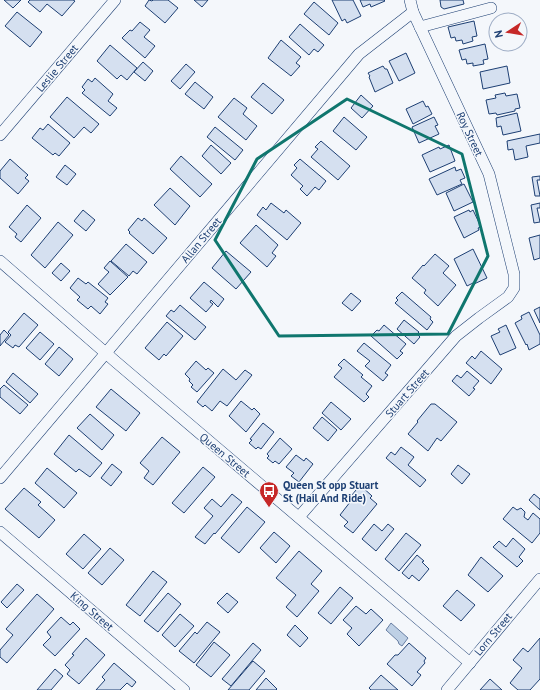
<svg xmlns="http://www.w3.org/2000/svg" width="540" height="690" font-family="'PT Sans',sans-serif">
<rect width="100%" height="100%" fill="#f4f7fb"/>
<polygon fill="#bed0e5" stroke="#687fa3" points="391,623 408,638 402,646 399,644 398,641 386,630"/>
<g fill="#d5e0f0" stroke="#1d3f73">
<polygon points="4,0 21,0 13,8"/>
<polygon points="30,0 73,0 75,1 62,16 47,4 40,12 28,2"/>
<polygon points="149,0 152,1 153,0 168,0 178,8 165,23 145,6"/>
<polygon points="194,0 208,0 202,7"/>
<polygon points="332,0 353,0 361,16 347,23 345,19 342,21"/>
<polygon points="360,0 384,0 385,1 371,7 370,4 363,7"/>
<polygon points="440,0 463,0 464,4 444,9 441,7"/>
<polygon points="314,2 338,23 329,35 304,14"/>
<polygon points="17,12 42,32 30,47 5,26"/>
<polygon points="474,21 477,36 472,37 473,41 463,44 462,40 456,41 455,37 451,38 448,27"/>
<polygon points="140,22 150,30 144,37 155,46 145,58 122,38 130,30 132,31"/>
<polygon points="300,24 324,45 318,52 314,49 309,55 289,37"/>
<polygon points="281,40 301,57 296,63 300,66 291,76 268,58"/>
<polygon points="485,44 488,59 483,60 484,64 473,66 473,63 467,64 466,59 462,60 459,50"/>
<polygon points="110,45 137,68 127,80 121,75 117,79 97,61"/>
<polygon points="406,53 415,73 399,81 389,61"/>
<polygon points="143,62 153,71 145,81 134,72"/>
<polygon points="186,64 195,72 180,89 171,81"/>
<polygon points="383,66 385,69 387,69 393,83 375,92 369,77 370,76 368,73"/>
<polygon points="507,66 510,83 483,89 480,72"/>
<polygon points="95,78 113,94 108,101 117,108 110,116 82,93 85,90 82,87 88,79 92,82"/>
<polygon points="195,82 213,97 204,109 185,94"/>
<polygon points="263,83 284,100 272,114 251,97"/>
<polygon points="505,93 506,96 517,94 520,108 515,109 515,111 497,115 496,113 489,114 486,100 496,98 495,95"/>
<polygon points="361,95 373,106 362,118 351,108"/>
<polygon points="67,97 99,124 91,133 84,127 74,138 50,117"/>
<polygon points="234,98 247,108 243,114 257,126 246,140 218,117"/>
<polygon points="423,101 426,107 428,106 432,114 413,124 406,109"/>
<polygon points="517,113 521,131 503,135 501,126 497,127 496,118"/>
<polygon points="344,117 367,137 356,150 333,131"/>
<polygon points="434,117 438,125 435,126 439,134 419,143 412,127"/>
<polygon points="48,124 70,143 59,156 55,153 53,155 32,138 40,128 43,130"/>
<polygon points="215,127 243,150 235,160 207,137"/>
<polygon points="540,134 540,143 526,146 528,157 515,160 513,149 508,150 507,141"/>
<polygon points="321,141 350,166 338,180 311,157 318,149 315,147"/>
<polygon points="211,145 231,163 221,174 202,156"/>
<polygon points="449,145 455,161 430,172 422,155 439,147 440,149"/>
<polygon points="181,156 212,184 200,197 170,169"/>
<polygon points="10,159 28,175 25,178 29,181 18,194 0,178 0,171"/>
<polygon points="300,159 326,181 319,190 315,187 307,196 300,189 303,186 291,175 297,168 294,165"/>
<polygon points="65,165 76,174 67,185 56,177"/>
<polygon points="455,167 456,171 461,169 465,178 460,180 462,184 437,195 429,179"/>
<polygon points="540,176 540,180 537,180 540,196 535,196 532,177"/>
<polygon points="464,184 473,202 454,211 446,193"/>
<polygon points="170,188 190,206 175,225 154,205"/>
<polygon points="271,203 284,213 286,210 301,223 287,240 257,215 263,207 266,210"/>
<polygon points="540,203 540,208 537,208 540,222 534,223 531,205"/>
<polygon points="27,205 41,218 21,242 15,237 17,234 9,227"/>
<polygon points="83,210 95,220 86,231 74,221"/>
<polygon points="469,210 470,212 473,210 481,227 478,228 479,230 464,238 454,217"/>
<polygon points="138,218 142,221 144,218 167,238 153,254 129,233 130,232 128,230"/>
<polygon points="58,222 73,235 45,268 31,255"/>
<polygon points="256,225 278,245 272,253 276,256 267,267 240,243"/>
<polygon points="540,235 540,258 534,260 529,238"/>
<polygon points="126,244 147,262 137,274 133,271 129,276 111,261"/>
<polygon points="473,249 487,278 474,284 473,283 467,286 454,259"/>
<polygon points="226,251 251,272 236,289 212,268"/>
<polygon points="435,254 449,266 443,273 456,285 438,306 424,293 426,290 412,278 423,265 424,266"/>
<polygon points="110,261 128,277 110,295 98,284 109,272 104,268"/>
<polygon points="61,263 70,271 61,281 52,273"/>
<polygon points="78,278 86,284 88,282 108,298 105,302 108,304 100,314 91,306 88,309 77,300 80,297 70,288"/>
<polygon points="204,282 224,299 218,307 211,300 210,302 213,304 206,312 190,298"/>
<polygon points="402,292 431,317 430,319 433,322 427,330 395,303 398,300 396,298"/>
<polygon points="351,293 361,301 352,311 342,303"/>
<polygon points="180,305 206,327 195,340 166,316 171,310 174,312"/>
<polygon points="540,307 540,323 534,310"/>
<polygon points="529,312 540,335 540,344 529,350 527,344 526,345 515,323 522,319 521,316"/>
<polygon points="24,313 38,325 19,347 15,345 13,348 5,342 11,335 8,332"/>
<polygon points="404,320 419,332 417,334 420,337 414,344 397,329"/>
<polygon points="167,322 183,336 166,356 164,354 159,360 145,348"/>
<polygon points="384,325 406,344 400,351 403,353 397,359 371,336 377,330 379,331"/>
<polygon points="506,325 516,348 500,355 491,336 500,332 498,329"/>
<polygon points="4,330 9,335 0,346 0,335"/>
<polygon points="40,332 54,344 40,360 26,348"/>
<polygon points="364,343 391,365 385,373 388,375 383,381 365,366 370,361 357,351"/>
<polygon points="59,347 73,359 59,376 45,364"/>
<polygon points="481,351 502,369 491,384 466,363 472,356 475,359"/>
<polygon points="344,359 363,375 361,377 372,386 366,394 369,397 364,402 334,377 342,368 338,365"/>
<polygon points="196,361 206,370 208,368 214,373 197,392 191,387 193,385 189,381 190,379 185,374"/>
<polygon points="223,369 236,380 245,370 252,375 227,406 220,401 212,411 205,405 203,407 197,402"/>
<polygon points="467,371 479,381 473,388 475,389 469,396 452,381 457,375 461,378"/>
<polygon points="13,373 38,394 30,403 6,382"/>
<polygon points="4,385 28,405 20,414 0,397 0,389"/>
<polygon points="111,389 140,413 126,431 96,407"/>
<polygon points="241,401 252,410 254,408 260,414 246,432 229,416"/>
<polygon points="331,402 351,419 341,430 322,413"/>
<polygon points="431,404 435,404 457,422 441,441 437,438 428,451 408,434 418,422 417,421"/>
<polygon points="90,414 114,435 102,450 77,428"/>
<polygon points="322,417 337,430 328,441 313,428"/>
<polygon points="263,423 274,432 261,449 258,447 256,449 249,443 252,440 250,439"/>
<polygon points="69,435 102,463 90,477 79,469 76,472 54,454"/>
<polygon points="162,437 180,452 153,485 144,478 149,471 140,463"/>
<polygon points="280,438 292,449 279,464 275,461 273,463 267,458 269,456 267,454"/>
<polygon points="401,447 414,457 408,465 426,480 420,487 386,458 391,452 395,455"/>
<polygon points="296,455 304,461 306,458 313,464 299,482 291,476 294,473 286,467"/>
<polygon points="112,464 122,472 111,486 101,478"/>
<polygon points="458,465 470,474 462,484 451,474"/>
<polygon points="203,467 215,477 184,513 172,503"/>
<polygon points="47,468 77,493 64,508 35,483"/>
<polygon points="360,485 372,496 370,498 377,504 353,533 344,526 348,522 340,515 354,497 352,495"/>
<polygon points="24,488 41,502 38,505 55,520 39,538 5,509"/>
<polygon points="232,494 242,502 215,534 214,533 205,544 195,537 213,516 204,508 212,499 221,507"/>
<polygon points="534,494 540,499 540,510 529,500"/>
<polygon points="247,507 265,522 239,553 221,538"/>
<polygon points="513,507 517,510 521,508 525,512 524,517 528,520 533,513 540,519 540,533 532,543 503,519"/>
<polygon points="374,524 382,531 388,524 394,529 376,551 362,539"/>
<polygon points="274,532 290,546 276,563 260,548"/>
<polygon points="406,533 421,545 399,571 385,559"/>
<polygon points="84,534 101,549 83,569 66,554"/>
<polygon points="513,538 525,549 519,557 523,561 517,567 493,547 499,541 506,547"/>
<polygon points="110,548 124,560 102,585 88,573"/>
<polygon points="299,551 322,571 311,584 319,591 297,617 286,607 296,595 276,578"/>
<polygon points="417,555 424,561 422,562 429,569 419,581 412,575 409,579 402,573"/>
<polygon points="481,557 503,576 488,592 468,575"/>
<polygon points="153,571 167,582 140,616 126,605"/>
<polygon points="17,584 24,590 7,608 1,602"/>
<polygon points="340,587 353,598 331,624 318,613"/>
<polygon points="457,590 475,605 461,621 443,606"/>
<polygon points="168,593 181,604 158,632 144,621"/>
<polygon points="227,593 238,602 228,613 217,603"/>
<polygon points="37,594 54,609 7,663 0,657 0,650 13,635 6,629"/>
<polygon points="356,606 366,614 371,609 383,620 359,646 347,634 352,628 343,620"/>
<polygon points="180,614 194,626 175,647 162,635"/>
<polygon points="61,617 70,625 73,622 80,629 55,656 43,645 51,637 47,632"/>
<polygon points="207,622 220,632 194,663 179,651 195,632 197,634"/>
<polygon points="295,625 308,638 300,647 287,635"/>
<polygon points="86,638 105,655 79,684 67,674 70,670 65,665 74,655 72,654"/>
<polygon points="540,638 540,679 530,690 518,690 510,683 522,668 513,660 523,648 528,652"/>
<polygon points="214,642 230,655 211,677 196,665"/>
<polygon points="253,643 261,650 231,686 222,679"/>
<polygon points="409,643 426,658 424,661 425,663 417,672 421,675 412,686 387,664 395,655 398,655"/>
<polygon points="253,661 265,671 249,690 228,690"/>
<polygon points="114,663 136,682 132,687 127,683 120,690 96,690 105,680 102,677"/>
<polygon points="55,669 63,676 51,690 37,690"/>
<polygon points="381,675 398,690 371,690 369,688"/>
<polygon points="266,678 277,689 276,690 256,690"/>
<polygon points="490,679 502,690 480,690"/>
</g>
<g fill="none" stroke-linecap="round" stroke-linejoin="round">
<defs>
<g id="street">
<polyline points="420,27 491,8"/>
<polyline points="0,135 115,0"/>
<polyline points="0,261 116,362 470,663"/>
<polyline points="0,478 359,54 413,12"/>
<polyline points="299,517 456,336 479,318 508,297 514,288 514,274 489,174 413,12 410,0"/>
<polyline points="0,532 184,690"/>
<polyline points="447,690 540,579"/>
</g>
</defs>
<use href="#street" stroke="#1d3f73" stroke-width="12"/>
<use href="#street" stroke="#f4f7fb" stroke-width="11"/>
</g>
<path fill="none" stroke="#0f766e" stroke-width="3" stroke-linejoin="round" d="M347,99L462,154L488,256L448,334L279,336L215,240L257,159Z"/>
<defs>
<symbol id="bus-pin" viewBox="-11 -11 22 30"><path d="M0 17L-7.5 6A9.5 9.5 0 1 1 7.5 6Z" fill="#c62828" stroke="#f4f7fb"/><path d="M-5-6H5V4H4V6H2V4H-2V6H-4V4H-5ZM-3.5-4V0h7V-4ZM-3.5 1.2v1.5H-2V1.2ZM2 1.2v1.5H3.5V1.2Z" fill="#fff"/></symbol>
</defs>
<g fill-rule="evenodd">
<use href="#bus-pin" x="258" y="480" width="22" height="30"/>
</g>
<g text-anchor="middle" stroke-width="3" stroke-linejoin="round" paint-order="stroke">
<g font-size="11" fill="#1d3f73" stroke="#f4f7fb">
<text transform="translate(57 68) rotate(-50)" y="4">Leslie Street</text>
<text transform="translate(470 134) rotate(65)" y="4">Roy Street</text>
<text transform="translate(201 240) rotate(-50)" y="4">Allan Street</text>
<text transform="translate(407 393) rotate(-49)" y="4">Stuart Street</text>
<text transform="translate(225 455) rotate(40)" y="4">Queen Street</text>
<text transform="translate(92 611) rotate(41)" y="4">King Street</text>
<text transform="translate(493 634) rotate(-50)" y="4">Lorn Street</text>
</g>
<g font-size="11" font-weight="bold" fill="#1d3f73" stroke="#f4f7fb" text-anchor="start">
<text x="283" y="489">Queen St opp Stuart<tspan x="283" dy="13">St (Hail And Ride)</tspan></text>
</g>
</g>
<g transform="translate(508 32) rotate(258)"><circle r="19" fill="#f4f7fb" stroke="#9eadc5"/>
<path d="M0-3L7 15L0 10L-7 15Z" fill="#c62828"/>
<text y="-6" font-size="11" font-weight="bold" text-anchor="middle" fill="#1d3f73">N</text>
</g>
</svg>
